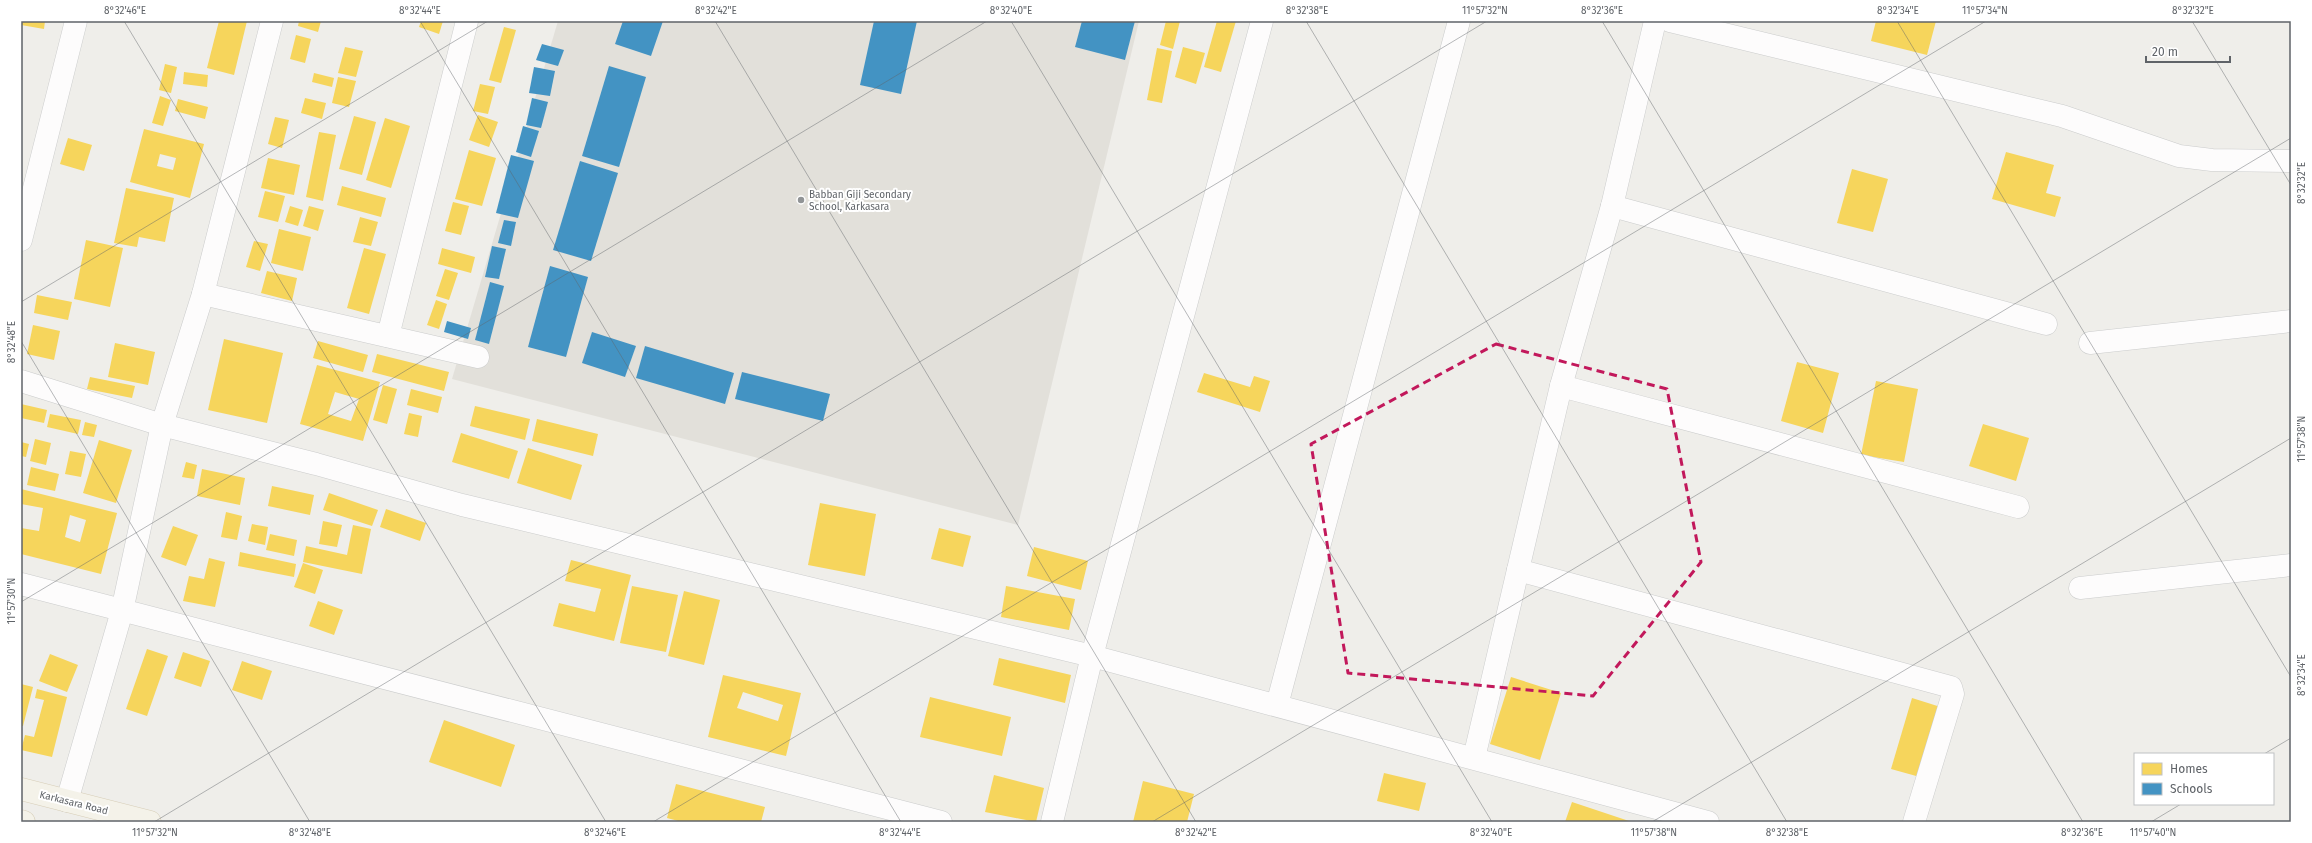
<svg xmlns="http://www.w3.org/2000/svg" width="2312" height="843" font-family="'Fira Sans',sans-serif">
<rect width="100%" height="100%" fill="#efeeea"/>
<polygon fill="#e2e0da" points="558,21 1139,21 1018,525 452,379"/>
<g fill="#f6d55c" fill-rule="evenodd">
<polygon points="21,21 45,21 44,29 21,25"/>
<polygon points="219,21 247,21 234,75 207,68"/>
<polygon points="299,21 321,21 318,32 298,26"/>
<polygon points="421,21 443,21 439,34 419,27"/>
<polygon points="1166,21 1180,21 1173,49 1160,45"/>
<polygon points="1217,21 1236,21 1221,72 1204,67"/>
<polygon points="1876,21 1936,21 1927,55 1871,41"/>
<polygon points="504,27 516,30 501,83 489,80"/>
<polygon points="296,35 311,39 305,63 290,59"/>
<polygon points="345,47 363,51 356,77 338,73"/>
<polygon points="1183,47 1205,53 1196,84 1175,77"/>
<polygon points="1157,48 1172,51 1162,103 1147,100"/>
<polygon points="165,64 177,67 171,93 159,90"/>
<polygon points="184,72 208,75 207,87 183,84"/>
<polygon points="314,73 334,78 332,87 312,82"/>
<polygon points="338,77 356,81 349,107 332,103"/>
<polygon points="480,84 495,87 488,114 473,111"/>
<polygon points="160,96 171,100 163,126 152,123"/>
<polygon points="305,98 326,103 322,119 301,113"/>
<polygon points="178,99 208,107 205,119 175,111"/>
<polygon points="478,115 498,122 489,147 469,140"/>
<polygon points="354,116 376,122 362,175 339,169"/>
<polygon points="275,117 289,120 282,148 268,144"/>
<polygon points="385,118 410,126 391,188 366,180"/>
<path d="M144,129L204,144L190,198L130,182ZM160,154L176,158L173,170L157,166Z"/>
<polygon points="319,132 336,135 323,201 306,197"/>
<polygon points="68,138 92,145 84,171 60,164"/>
<polygon points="469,150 496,158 482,206 455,199"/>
<polygon points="2006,152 2054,165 2046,193 2061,197 2055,217 1992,199"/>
<polygon points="268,158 300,165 294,195 261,188"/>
<polygon points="1852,169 1888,179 1873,232 1837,223"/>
<polygon points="342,186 386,198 381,217 337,205"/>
<polygon points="126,188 174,198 165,242 139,237 137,247 114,243"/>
<polygon points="265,191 285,196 278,222 258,217"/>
<polygon points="453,202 469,206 461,235 445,231"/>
<polygon points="290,206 303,210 298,226 285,222"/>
<polygon points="309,206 324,210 318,231 303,226"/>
<polygon points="360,217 378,222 371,246 353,242"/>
<polygon points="279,229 311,237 303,271 271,263"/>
<polygon points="86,240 123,248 110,307 74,299"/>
<polygon points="254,241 268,244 260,271 246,267"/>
<polygon points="364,248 386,254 369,314 347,308"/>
<polygon points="442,248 475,257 471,273 438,264"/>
<polygon points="445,269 458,273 449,300 436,296"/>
<polygon points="267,271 297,278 292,301 261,293"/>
<polygon points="37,295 72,302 68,320 34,313"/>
<polygon points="436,300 447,304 439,329 427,325"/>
<polygon points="33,325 60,331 54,360 27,354"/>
<polygon points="224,339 283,353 267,423 208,410"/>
<polygon points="318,341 368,355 363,372 313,358"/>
<polygon points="115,343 155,352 148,385 108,377"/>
<polygon points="377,354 449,372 444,391 372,372"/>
<polygon points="1797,362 1839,373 1823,433 1781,421"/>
<path d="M317,365L380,382L363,441L300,424ZM335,392L359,399L351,421L328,414Z"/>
<polygon points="1204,373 1250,387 1254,376 1270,381 1260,412 1197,392"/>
<polygon points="90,377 135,386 132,398 87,389"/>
<polygon points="1876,381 1918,389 1904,462 1861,455"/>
<polygon points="383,385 397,389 387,424 373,420"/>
<polygon points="411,389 442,397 438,413 407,405"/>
<polygon points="21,404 47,410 44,423 21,418"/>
<polygon points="475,406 530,419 525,440 470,426"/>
<polygon points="409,413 422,416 418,437 404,434"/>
<polygon points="50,414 81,420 78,434 47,427"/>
<polygon points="537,419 598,434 593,456 532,441"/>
<polygon points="85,422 97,425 94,437 82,435"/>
<polygon points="1983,424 2029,438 2016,481 1969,466"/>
<polygon points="461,433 518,451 509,479 452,462"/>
<polygon points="35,439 51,443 46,465 30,461"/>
<polygon points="99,440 132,450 116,503 83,493"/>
<polygon points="21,442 29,444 26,457 21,456"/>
<polygon points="528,448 582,465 571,500 517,483"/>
<polygon points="70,451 86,454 81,477 65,474"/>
<polygon points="186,462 197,465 194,479 182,477"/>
<polygon points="31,467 59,474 55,491 27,485"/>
<polygon points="202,469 245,478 240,505 197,496"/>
<polygon points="272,486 314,495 310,515 268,506"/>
<path d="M21,489L117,513L101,574L21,554V528L39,531L43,508L21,504ZM70,515L86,520L80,542L65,537Z"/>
<polygon points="329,493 378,510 372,526 323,510"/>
<polygon points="820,503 876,514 865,576 808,565"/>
<polygon points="386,509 426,523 420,541 380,527"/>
<polygon points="226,512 242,516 237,540 221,537"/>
<polygon points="323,521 342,525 337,547 319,544"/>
<polygon points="252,524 268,527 265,545 248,541"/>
<polygon points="353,525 371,529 362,574 303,562 306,546 347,555"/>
<polygon points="173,526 198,535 186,566 161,557"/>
<polygon points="939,528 971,536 963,567 931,559"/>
<polygon points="270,534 297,540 294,556 266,550"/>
<polygon points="1034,547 1088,561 1081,590 1027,576"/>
<polygon points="240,552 296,564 294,577 238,566"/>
<polygon points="209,558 225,562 215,607 183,601 189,576 204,579"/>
<polygon points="571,560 631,575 614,641 553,626 559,603 595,612 601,589 565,581"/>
<polygon points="303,563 323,570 315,594 294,587"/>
<polygon points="632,586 678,595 666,652 620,643"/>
<polygon points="1006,586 1075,599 1069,630 1001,617"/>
<polygon points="684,591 720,600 704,665 668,656"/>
<polygon points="318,601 343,610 334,635 309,626"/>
<polygon points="147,649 168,656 147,716 126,709"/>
<polygon points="183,652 210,661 201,687 174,678"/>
<polygon points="50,654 78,665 67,692 39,681"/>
<polygon points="999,658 1071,675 1065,703 993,685"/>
<polygon points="242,661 272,671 262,700 232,690"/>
<path d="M723,675L801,693L786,756L708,737ZM743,692L783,705L778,721L737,708Z"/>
<polygon points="1511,677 1561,693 1540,760 1490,744"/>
<polygon points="21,684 33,687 23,726 21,726"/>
<polygon points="37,689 67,697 52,757 21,750 25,735 34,737 44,700 35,698"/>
<polygon points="930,697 1011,717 1002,756 920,737"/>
<polygon points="1912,698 1947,709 1927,779 1891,769"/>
<polygon points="444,720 515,745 501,787 429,762"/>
<polygon points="1384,773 1426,783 1419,811 1377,801"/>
<polygon points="994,775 1044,788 1036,822 985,812"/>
<polygon points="1143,781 1194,794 1187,822 1133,822"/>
<polygon points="676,784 765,807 761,822 682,822 667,818"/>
<polygon points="1572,802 1632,822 1565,822"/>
</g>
<g fill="#4393c3">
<polygon points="623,21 663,21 651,56 615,44"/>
<polygon points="874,21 917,21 901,94 860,85"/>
<polygon points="1082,21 1135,21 1125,60 1075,47"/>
<polygon points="542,44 564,50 558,66 536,60"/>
<polygon points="609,66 646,77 619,167 582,156"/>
<polygon points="534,67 555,71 550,96 529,93"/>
<polygon points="532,98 548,102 541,128 526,125"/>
<polygon points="523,126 539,131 531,157 516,152"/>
<polygon points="511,155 534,161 518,218 496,213"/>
<polygon points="580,161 618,173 591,261 553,250"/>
<polygon points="504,220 516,222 511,246 498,243"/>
<polygon points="492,246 506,249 499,279 485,277"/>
<polygon points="550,266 588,277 566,357 528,347"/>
<polygon points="490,282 504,286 489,344 475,340"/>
<polygon points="447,321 471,328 468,339 444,332"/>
<polygon points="592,332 636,346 625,377 582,363"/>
<polygon points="645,346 734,373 725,404 636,378"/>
<polygon points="742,372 830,394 823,421 735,399"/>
</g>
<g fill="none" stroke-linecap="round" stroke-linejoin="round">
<defs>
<g id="minor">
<polyline points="1670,21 2062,116 2179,156 2212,160 2291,161"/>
<polyline points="1612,206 2046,324"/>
<polyline points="21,240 76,21"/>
<polyline points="203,294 478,357"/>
<polyline points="388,336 467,21"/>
<polyline points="2090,343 2291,321"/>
<polyline points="21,381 162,425 316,464 462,505 1092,656 1708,822"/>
<polyline points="1561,386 2018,507"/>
<polyline points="1518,570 1951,687 1953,694 1914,822"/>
<polyline points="21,584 941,822"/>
<polyline points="2080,588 2291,565"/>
<polyline points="1277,705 1459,21"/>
<polyline points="1474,758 1561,386 1612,206 1655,21"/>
<polyline points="67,801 122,611 162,425 203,294 272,21"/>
<polyline points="1052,822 1092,656 1262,21"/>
</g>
<g id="major">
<polyline points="21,789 150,822"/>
<polyline points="21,821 24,822"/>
</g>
</defs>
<use href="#minor" stroke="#cbcccc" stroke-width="23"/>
<use href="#major" stroke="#d7ceb8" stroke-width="23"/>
<use href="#minor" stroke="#fdfcfc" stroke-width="22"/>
<use href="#major" stroke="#f4f2e9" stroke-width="22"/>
</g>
<path fill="none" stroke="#c2185b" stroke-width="3" stroke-dasharray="8 5" stroke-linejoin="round" d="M1496,344L1667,389L1701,562L1593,696L1348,673L1311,444Z"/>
<path fill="none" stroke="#5f6368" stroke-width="1" stroke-opacity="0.45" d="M124,21L606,822M420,21L901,822M715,21L1196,822M1011,21L1492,822M1306,21L1787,822M1602,21L2083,822M1897,21L2291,677M2192,21L2291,185M21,302L488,21M21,341L310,822M21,602L987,21M2264,754L2291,738M154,822L1487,21M653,822L1986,21M1152,822L2291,138M1652,822L2291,438M2151,822L2181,804"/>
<circle fill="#919496" stroke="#fff" stroke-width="1.5" cx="801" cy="200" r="4"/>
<g text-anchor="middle" stroke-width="4" stroke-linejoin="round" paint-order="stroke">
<g font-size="10" fill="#5f6368" stroke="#fff" text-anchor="start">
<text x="809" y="198">Babban Giji Secondary<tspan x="809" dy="12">School, Karkasara</tspan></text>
</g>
<g font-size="10" fill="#5f6368" stroke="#fff">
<text transform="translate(74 802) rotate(14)" y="4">Karkasara Road</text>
</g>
</g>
<rect width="2312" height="843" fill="none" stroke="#ffffff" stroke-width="44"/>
<rect x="2134" y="753" width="140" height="52" fill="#ffffff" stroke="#bfc1c3"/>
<rect x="2142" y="763" width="20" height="12" fill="#f6d55c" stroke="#bfc1c3"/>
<text x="2170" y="773" font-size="12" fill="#5f6368">Homes</text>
<rect x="2142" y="783" width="20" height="12" fill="#4393c3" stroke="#bfc1c3"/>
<text x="2170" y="793" font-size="12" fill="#5f6368">Schools</text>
<path d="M2146 56v6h84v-6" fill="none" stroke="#5f6368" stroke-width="2"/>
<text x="2152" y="56" font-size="12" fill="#5f6368" stroke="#ffffff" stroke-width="3" paint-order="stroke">20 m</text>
<rect x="22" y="22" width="2268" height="799" fill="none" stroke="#5f6368" stroke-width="1.5"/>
<g font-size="10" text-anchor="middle" fill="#5f6368">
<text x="125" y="14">8°32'46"E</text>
<text x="420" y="14">8°32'44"E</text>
<text x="716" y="14">8°32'42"E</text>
<text x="1011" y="14">8°32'40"E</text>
<text x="1307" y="14">8°32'38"E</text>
<text x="1485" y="14">11°57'32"N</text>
<text x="1602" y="14">8°32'36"E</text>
<text x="1898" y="14">8°32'34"E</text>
<text x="1985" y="14">11°57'34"N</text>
<text x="2193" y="14">8°32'32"E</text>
<text transform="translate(2301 183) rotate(-90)" y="4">8°32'32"E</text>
<text transform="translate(11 342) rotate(-90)" y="4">8°32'48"E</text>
<text transform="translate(2301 439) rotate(-90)" y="4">11°57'38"N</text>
<text transform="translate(11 601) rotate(-90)" y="4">11°57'30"N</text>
<text transform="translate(2301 675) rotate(-90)" y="4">8°32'34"E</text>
<text x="155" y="836">11°57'32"N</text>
<text x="310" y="836">8°32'48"E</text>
<text x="605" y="836">8°32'46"E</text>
<text x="900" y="836">8°32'44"E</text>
<text x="1196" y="836">8°32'42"E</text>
<text x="1491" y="836">8°32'40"E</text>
<text x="1654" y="836">11°57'38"N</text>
<text x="1787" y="836">8°32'38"E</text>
<text x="2082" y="836">8°32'36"E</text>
<text x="2153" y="836">11°57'40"N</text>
</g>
</svg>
